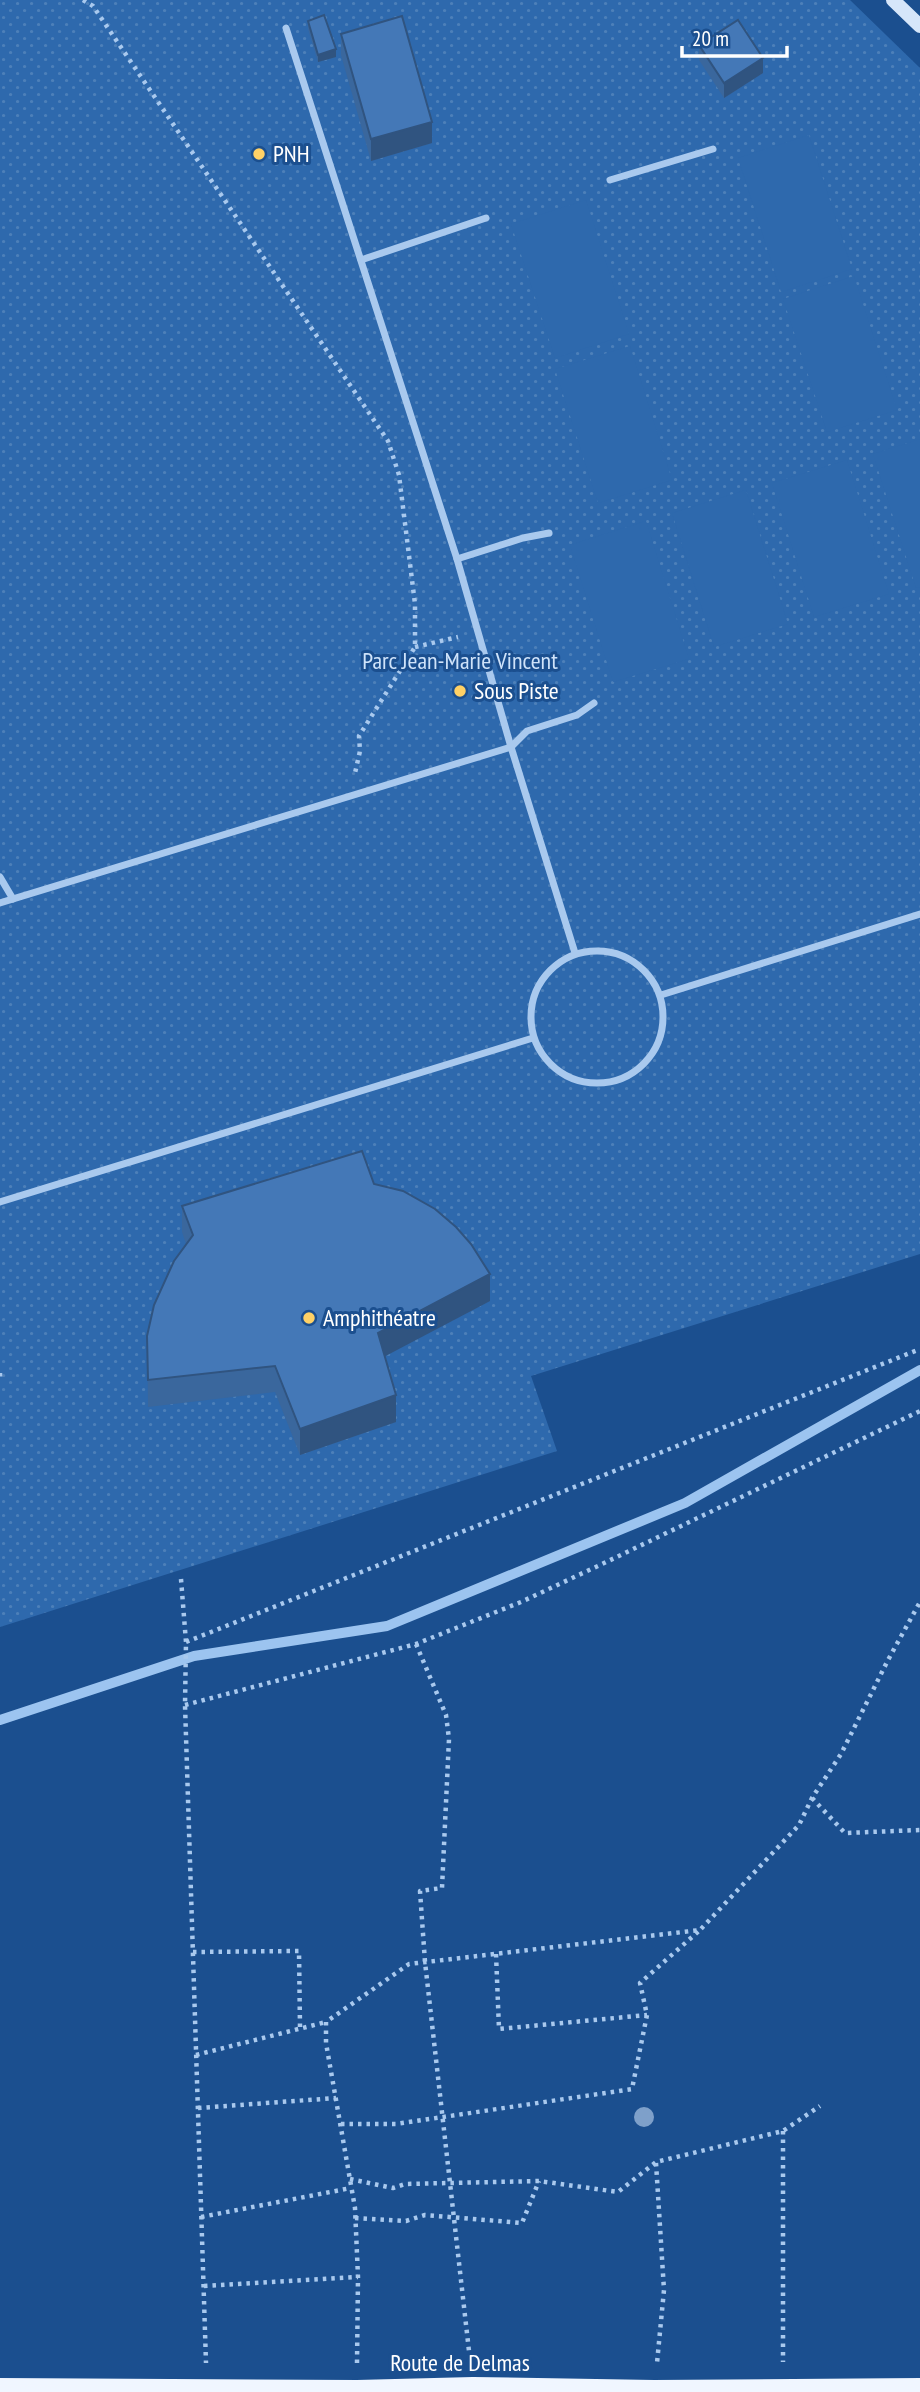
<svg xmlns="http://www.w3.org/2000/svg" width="920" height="2392" font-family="'PT Sans Narrow',sans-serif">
<defs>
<pattern id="green-dots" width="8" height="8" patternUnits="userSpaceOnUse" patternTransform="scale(1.75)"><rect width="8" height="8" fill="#2e69ad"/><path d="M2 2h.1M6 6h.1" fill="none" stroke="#4d80b9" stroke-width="1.8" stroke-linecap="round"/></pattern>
</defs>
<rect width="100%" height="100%" fill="#1b4f8f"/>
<polygon fill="url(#green-dots)" points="0,0 850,0 920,68 920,1254 531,1376 557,1451 0,1627"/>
<g fill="#2e69ad">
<polygon points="809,135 852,269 781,292 738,158"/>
<polygon points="586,200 629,334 555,358 511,224"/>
<polygon points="854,276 897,410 827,432 783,299"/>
<polygon points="630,346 672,480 598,503 555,369"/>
<polygon points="920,439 920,587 916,588 873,454"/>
<polygon points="847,460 889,594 814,617 772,483"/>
<polygon points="746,490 788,624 714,647 672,513"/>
<polygon points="646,521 689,659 613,682 570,545"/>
</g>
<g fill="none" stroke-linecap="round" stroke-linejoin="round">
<polyline stroke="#9cc4f0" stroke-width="10" points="0,1720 194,1656 387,1626 685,1503 920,1370"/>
<g stroke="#a9c9ee" stroke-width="4.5" stroke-dasharray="3.5 5" stroke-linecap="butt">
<polyline points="83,0 93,6 388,441 399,475 415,604 415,647 359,736 360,751 355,773"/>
<polyline points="415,647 458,637"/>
<polyline points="0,1373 0,1378"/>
<polyline points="181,1579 186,1642 185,1705 206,2363"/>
<polyline points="186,1642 920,1349"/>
<polyline points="416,1644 446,1715 449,1739 442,1888 420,1891 425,1962 470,2360"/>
<polyline points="185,1705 416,1644 521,1602 600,1565 920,1411"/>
<polyline points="812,1798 845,1833 920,1830"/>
<polyline points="193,1952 299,1951 300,2027"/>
<polyline points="496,1954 499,2029 647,2015"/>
<polyline points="196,2055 326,2022"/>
<polyline points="198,2108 336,2098"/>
<polyline points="341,2124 396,2124 632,2089 647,2015 640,1983 700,1930"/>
<polyline points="783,2131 783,2362"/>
<polyline points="656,2163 664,2290 657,2363"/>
<polyline points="350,2179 393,2188 405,2184 539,2181 618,2192 656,2162 783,2131 820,2106"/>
<polyline points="201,2217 351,2188"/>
<polyline points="355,2218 406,2221 425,2215 522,2223 539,2181"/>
<polyline points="204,2286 358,2277"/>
<polyline points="357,2363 358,2277 355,2208 326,2043 326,2022 409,1964 700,1930 799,1825 812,1798 841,1754 888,1660 920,1602"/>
</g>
<g stroke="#a9c9ee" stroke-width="7">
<polyline points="286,28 457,559 511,747 575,953"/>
<polyline points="610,180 713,149"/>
<polyline points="361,260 486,218"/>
<polyline points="457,559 523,538 549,533"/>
<polyline points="0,877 13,899"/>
<polyline points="0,903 511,747 527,731 577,715 594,703"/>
<circle cx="597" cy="1017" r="66"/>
<polyline points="661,995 920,914"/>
<polyline points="0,1202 533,1038"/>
</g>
<polyline stroke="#d6e6fa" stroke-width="14" points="893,0 920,26"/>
<polyline stroke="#f0f6ff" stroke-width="18" points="0,2387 357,2389 473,2386 654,2389 920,2387"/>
</g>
<circle fill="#7ea0ca" cx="644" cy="2117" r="10"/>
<g fill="#3a679d">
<polygon points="308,21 336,57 318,62 308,29"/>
<polygon points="341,34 432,143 371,161 341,55"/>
<polygon points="699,45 763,73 724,98 699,60"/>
<polygon points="374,1184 490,1301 384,1356 396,1422 300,1455 275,1392 148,1407 147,1336 186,1244 182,1232 182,1206"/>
</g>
<g fill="#305480">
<polygon points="336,49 336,57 318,62 318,55"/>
<polygon points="763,58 763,73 724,98 724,83"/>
<polygon points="432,122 432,143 371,161 371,139"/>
<polygon points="490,1274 490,1301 378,1360 378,1333"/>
<polygon points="396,1395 396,1422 300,1455 300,1429"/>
</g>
<g fill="#4478b7" stroke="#305480" stroke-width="2">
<polygon points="324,15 336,49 318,55 308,21"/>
<polygon points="402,16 432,122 371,139 341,34"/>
<polygon points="738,20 763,58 724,83 699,45"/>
<polygon points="362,1151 374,1184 403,1191 435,1209 456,1227 471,1244 490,1274 378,1333 396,1395 300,1429 275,1366 148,1380 147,1336 154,1305 174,1261 193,1235 182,1206"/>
</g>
<g fill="#ffd166" stroke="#1b4f8f" stroke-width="2.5">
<circle cx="259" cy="154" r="7"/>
<circle cx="460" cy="691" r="7"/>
<circle cx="309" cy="1318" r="7"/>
</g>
<g text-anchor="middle" stroke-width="6" stroke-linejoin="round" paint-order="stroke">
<g font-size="24" fill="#fff" stroke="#1b4f8f" text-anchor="start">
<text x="273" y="162">PNH</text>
<text x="474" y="699">Sous Piste</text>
<text x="323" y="1326">Amphithéatre</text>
</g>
<g font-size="24" fill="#cfe3fa" stroke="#1b4f8f">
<text x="460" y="669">Parc Jean-Marie Vincent</text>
</g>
<g font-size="24" fill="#fff" stroke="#1b4f8f">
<text x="460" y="2371">Route de Delmas</text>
</g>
</g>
<path d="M682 46v10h105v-10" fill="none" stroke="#ffffff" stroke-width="3.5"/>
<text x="692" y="46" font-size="21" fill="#ffffff" stroke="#1b4f8f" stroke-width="5" paint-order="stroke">20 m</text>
</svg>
